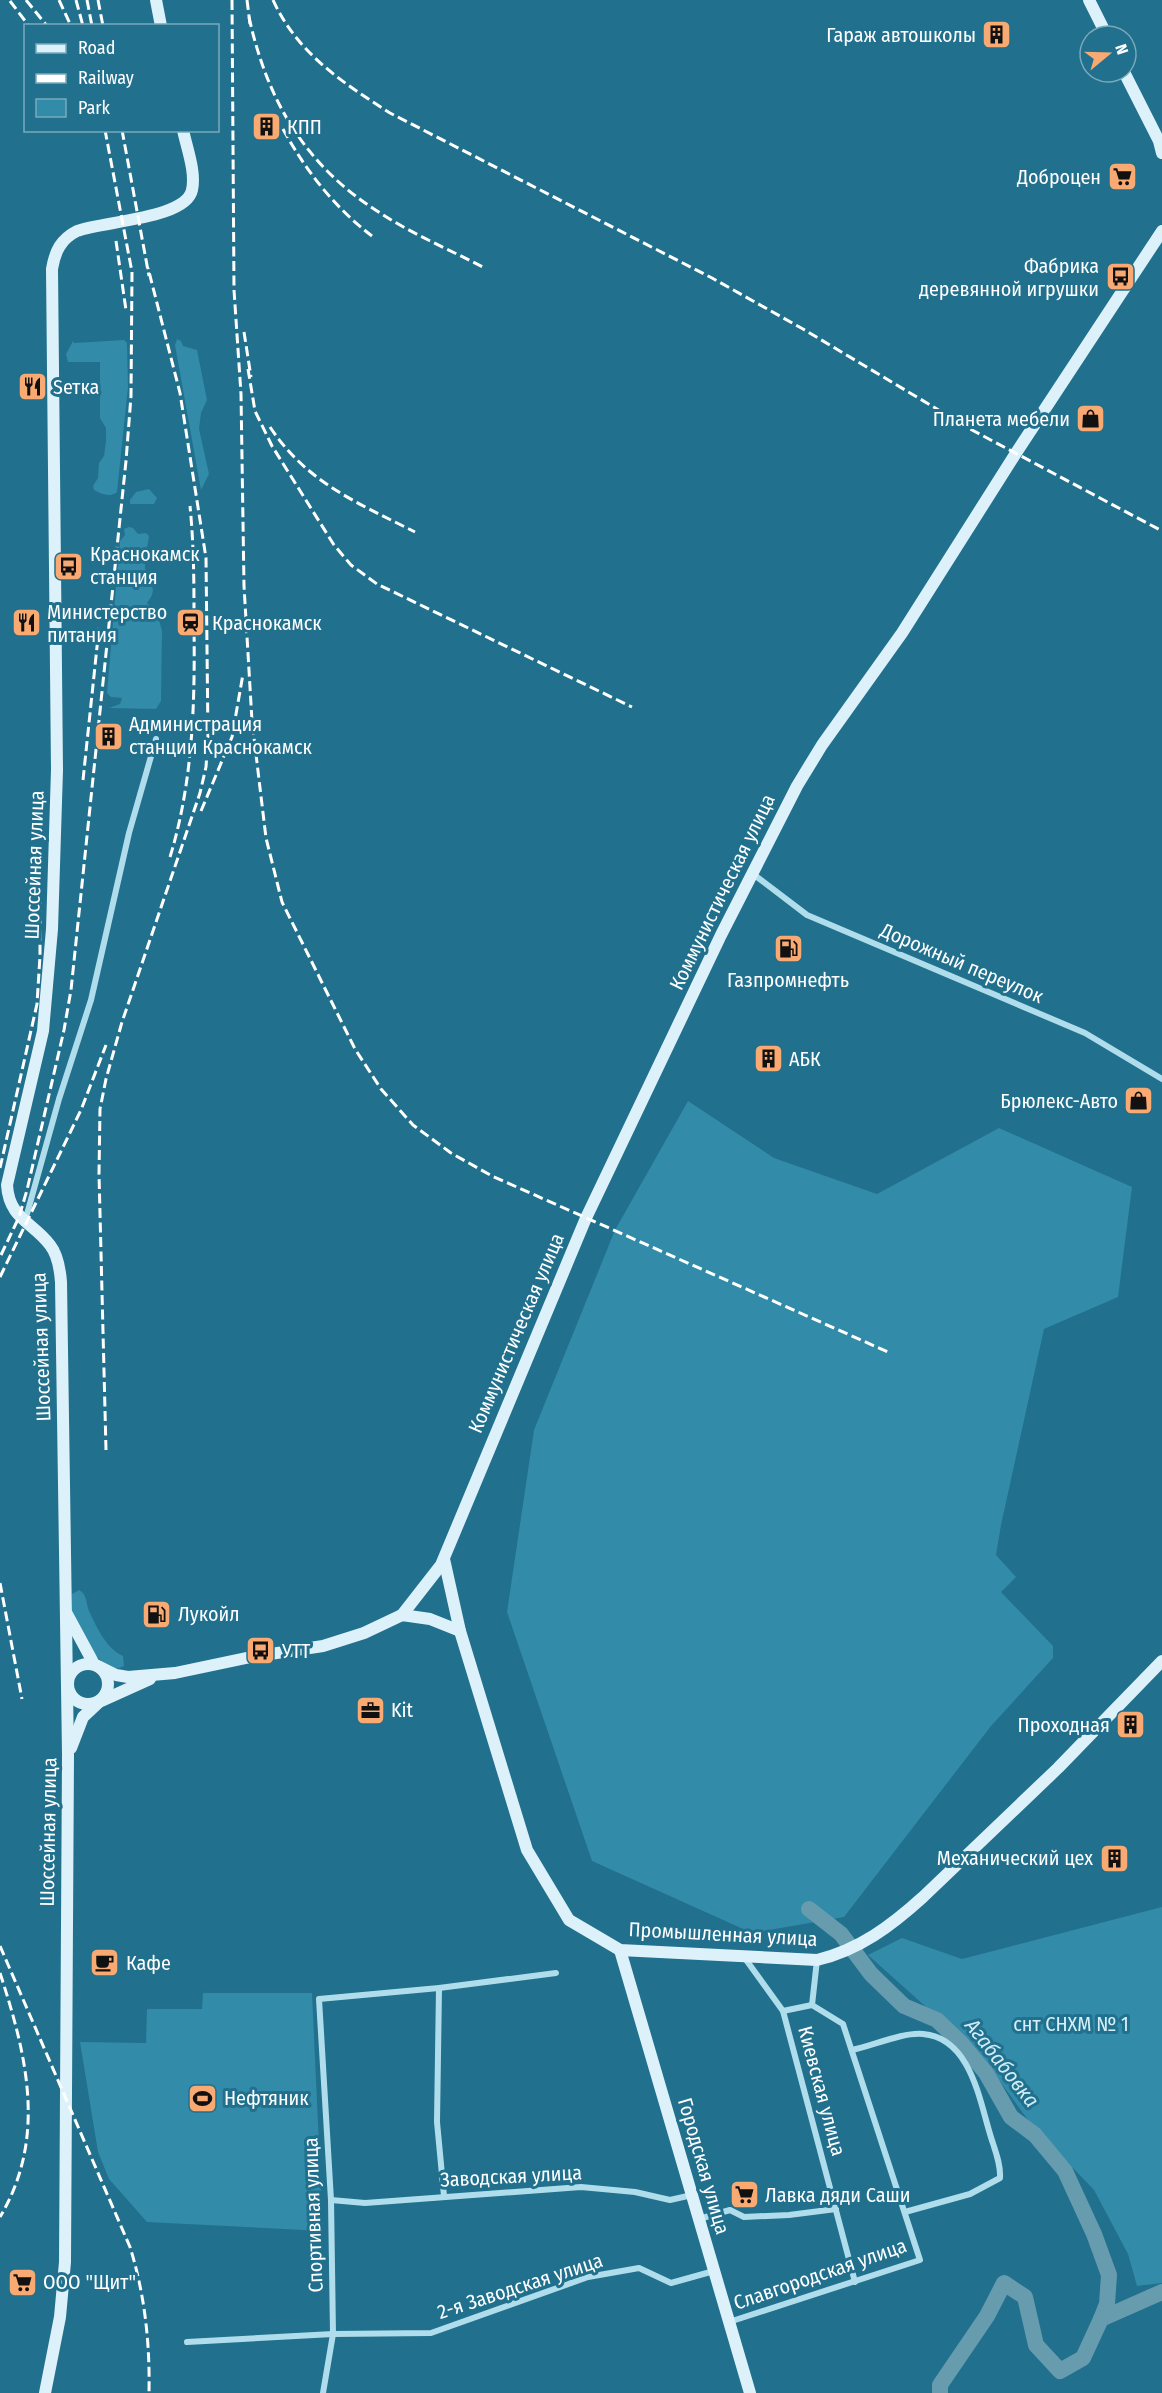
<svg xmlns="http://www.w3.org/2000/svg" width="1162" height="2393" font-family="'Fira Sans Condensed',sans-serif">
<rect width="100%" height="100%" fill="#21708d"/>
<g fill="#328ba9">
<polygon points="177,339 181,341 183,346 197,350 207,400 201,413 199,429 209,474 201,490 175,345"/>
<path d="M124,340L127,343L128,387L117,492C110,498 101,494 94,490L93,486L98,478L99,463L104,456L106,441V428L100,418V362H68L66,354L73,341L74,343Z"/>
<polygon points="149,489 157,498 154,504 130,504 130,500 136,492"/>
<path d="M129,527L133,528L138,534L146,533L149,536C148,546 144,556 145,566C146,583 161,586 147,603L158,616L162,631L161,701L156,709L109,708L120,704L122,698L111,697L107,693L120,541L125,535L124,529Z"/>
<polygon points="688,1101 774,1158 877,1194 999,1128 1132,1187 1118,1297 1044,1329 1001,1525 996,1555 1016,1577 1001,1592 1053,1646 1053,1658 991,1726 844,1917 752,1933 592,1861 507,1612 534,1430 615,1230"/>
<path d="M79,1590C87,1594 86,1603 89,1611C97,1628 106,1648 123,1656L124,1666L117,1669L109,1668L95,1655L71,1612L72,1594Z"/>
<polygon points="1162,1907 1162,2283 1137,2286 1128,2254 1094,2190 1031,2124 983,2058 868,1955 902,1938 962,1959"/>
<polygon points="203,1993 312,1993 323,2231 147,2222 109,2179 98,2152 80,2042 146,2043 147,2009 202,2009"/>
</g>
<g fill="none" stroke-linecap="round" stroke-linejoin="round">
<g stroke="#679bae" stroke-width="16">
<polyline points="809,1909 841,1934 871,1974 904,2006 937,2020 961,2043 986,2073 1011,2117 1035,2135 1065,2171 1094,2234 1109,2275 1107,2304 1101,2319"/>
<polyline points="940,2393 940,2385 987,2316 1004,2283 1025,2297 1036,2345 1060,2371 1083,2358 1101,2319 1162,2292"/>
</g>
<g stroke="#b0ddec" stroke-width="6">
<polyline points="753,874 807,915 1085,1033 1162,1079"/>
<polyline points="27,1214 59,1099 91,1000 129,833 156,739"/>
<polyline points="744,1957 783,2011 855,2282"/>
<polyline points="439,1988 437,2122 444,2196"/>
<polyline points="783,2011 812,2005"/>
<path d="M852,2050C872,2046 903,2032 923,2034C970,2038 979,2098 990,2134C994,2148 1001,2163 1000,2178L970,2194L905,2212"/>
<polyline points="331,2200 365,2203 581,2187 635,2192 670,2200 692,2195"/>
<polyline points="699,2219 730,2210 744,2217 789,2215 836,2209"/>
<polyline points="729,2322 920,2260 843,2024 812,2005 817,1960"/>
<polyline points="187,2342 333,2334 431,2333 588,2277 639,2268 671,2283 714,2271"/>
<polyline points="323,2393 333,2334 331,2200 319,1999 439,1988 556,1973"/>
</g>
<g stroke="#dcf1f9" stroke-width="12">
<polyline points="156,0 161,26"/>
<polyline points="1089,0 1107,36"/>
<polyline points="1124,72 1159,141 1162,153"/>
<path d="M444,1559L460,1631L527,1850L569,1920L620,1950L817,1960C859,1950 891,1926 923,1897L1058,1768L1162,1661"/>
<polyline points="67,1614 94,1664 116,1675 128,1677 175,1673 251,1657 323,1646 364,1633 402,1615 430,1619 460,1631"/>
<polyline points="402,1615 441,1565 586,1218 721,935 797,786 822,745 902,633 1016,453 1162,231"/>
<circle cx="88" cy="1684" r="20"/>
<polyline points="71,1748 83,1717 99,1702 150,1679"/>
<polyline points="620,1950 750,2393"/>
<path d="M45,2393L60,2317L65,2262L68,1755L61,1282C60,1269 58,1255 50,1245C33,1222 9,1219 7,1185L43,1031L52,929L57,770L52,269C55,251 61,239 77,231C103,221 186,219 192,190C196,172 187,149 183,130"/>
</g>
<g stroke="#fff" stroke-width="3" stroke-dasharray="10 4.5" stroke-linecap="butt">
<polyline points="26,0 47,26"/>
<polyline points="59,0 71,26"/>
<polyline points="76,0 83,26"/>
<polyline points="87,0 92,26"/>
<polyline points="98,0 103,26"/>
<polyline points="232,0 234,290 241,394 244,586 252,721 266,838 282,902 355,1049 381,1089 413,1125 451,1153 492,1176 888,1352"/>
<polyline points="247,0 250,24"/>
<path d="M273,0C297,53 343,83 390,113L712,278L803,329L972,430L1162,531"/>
<polyline points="10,1 29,26"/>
<path d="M249,17C267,100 305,165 377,211C410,233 448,249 483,267"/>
<path d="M283,129C306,171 334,207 372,236"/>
<polyline points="122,130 149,276"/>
<polyline points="116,241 126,310"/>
<polyline points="244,332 251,377"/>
<polyline points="248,369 255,411 272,446 334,545 351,565 377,584 632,707"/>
<path d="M270,427C307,483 358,503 415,532"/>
<polyline points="83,780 99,628"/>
<polyline points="201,811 232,737 243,674"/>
<path d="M170,857C193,782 195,704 194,625C194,585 194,546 190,506"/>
<polyline points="0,1168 37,1004 40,956 40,865"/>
<polyline points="1,1255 19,1217 27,1190 64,1030 71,990 126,461 131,396 132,272 105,130"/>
<polyline points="0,1277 81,1110 106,1045"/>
<polyline points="106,1450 99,1174 100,1109 106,1079 122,1022 200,793 206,767 208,738 206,558 180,393 148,268"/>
<polyline points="0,1583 22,1699"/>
<path d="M0,1946L130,2247C145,2295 150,2344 149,2393"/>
<path d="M0,1973C27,2056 47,2138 0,2217"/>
</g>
</g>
<defs>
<symbol id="building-square" viewBox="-11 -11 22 22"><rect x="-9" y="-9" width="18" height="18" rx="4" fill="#f8aa72" stroke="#21708d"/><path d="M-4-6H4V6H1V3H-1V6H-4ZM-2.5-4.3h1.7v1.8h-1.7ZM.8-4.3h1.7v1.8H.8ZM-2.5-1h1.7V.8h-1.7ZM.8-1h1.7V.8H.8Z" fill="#111"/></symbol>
<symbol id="supermarket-square" viewBox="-11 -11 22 22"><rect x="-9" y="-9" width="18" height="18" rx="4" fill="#f8aa72" stroke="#21708d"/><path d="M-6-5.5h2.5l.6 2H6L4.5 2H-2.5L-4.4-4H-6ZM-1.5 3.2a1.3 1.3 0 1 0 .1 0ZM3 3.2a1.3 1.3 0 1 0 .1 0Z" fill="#111"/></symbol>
<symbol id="bus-square" viewBox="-11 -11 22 22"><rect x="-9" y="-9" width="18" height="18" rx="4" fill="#f8aa72" stroke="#21708d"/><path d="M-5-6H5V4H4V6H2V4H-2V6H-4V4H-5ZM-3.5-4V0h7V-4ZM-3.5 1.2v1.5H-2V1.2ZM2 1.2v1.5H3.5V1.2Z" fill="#111"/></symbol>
<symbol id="restaurant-square" viewBox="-11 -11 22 22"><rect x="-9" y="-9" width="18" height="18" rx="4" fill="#f8aa72" stroke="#21708d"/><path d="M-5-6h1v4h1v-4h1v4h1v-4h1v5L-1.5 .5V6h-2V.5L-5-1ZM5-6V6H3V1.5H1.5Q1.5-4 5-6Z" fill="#111"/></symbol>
<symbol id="shop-square" viewBox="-11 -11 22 22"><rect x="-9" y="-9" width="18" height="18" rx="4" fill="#f8aa72" stroke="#21708d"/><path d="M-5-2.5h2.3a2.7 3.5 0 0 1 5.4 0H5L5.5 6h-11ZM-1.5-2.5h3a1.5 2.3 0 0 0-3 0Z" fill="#111"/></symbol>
<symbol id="station-square" viewBox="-11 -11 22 22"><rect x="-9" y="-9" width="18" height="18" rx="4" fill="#f8aa72" stroke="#21708d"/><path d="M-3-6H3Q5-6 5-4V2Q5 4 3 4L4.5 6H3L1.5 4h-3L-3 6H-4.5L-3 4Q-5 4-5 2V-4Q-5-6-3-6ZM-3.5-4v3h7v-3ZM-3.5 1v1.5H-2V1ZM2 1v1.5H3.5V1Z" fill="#111"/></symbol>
<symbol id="fuel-square" viewBox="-11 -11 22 22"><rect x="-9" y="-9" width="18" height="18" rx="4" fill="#f8aa72" stroke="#21708d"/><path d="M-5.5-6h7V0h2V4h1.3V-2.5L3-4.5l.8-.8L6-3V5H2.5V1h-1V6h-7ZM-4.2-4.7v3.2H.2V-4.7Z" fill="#111"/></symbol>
<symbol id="office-square" viewBox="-11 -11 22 22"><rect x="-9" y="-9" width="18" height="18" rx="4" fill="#f8aa72" stroke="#21708d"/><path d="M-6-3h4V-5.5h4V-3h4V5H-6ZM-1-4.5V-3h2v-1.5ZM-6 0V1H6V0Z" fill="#111"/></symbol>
<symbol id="cafe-square" viewBox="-11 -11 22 22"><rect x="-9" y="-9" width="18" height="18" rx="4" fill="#f8aa72" stroke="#21708d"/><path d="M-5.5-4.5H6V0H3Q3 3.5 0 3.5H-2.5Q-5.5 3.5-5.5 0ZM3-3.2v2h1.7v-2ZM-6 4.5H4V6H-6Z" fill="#111"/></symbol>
<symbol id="stadium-square" viewBox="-11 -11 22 22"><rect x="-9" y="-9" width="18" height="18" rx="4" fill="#f8aa72" stroke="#21708d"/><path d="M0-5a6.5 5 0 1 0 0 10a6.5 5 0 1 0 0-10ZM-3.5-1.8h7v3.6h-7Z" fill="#111"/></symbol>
</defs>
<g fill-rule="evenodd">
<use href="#building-square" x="980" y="18" width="33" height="33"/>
<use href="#building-square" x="250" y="110" width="33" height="33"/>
<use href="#supermarket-square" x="1106" y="160" width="33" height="33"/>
<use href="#bus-square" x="1104" y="260" width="33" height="33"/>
<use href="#restaurant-square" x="16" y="370" width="33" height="33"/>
<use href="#shop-square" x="1074" y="402" width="33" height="33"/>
<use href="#bus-square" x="52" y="550" width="33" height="33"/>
<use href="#restaurant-square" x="10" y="606" width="33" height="33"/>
<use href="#station-square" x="174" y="606" width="33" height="33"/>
<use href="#building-square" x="92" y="720" width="33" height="33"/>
<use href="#fuel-square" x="772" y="932" width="33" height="33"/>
<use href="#building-square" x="752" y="1042" width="33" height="33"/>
<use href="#shop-square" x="1122" y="1084" width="33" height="33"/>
<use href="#fuel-square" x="140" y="1598" width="33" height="33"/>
<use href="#bus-square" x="244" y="1634" width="33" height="33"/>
<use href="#office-square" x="354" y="1694" width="33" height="33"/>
<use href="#building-square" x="1114" y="1708" width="33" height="33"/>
<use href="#building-square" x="1098" y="1842" width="33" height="33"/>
<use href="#cafe-square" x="88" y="1946" width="33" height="33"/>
<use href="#stadium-square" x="186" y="2082" width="33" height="33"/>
<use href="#supermarket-square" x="728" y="2178" width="33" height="33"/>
<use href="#supermarket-square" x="6" y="2266" width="33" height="33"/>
</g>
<g text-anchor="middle" stroke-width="6" stroke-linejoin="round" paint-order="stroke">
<g font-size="20" fill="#fff" stroke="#21708d" text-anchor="start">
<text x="976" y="42" text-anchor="end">Гараж автошколы</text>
<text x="287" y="134">КПП</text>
<text x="1101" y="184" text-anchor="end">Доброцен</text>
<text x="1099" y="273" text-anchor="end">Фабрика<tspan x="1099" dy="23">деревянной игрушки</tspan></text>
<text x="53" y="394">Sетка</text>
<text x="1070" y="426" text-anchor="end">Планета мебели</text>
<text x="90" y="561">Краснокамск<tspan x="90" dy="23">станция</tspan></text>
<text x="47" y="619">Министерство<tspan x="47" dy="23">питания</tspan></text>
<text x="212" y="630">Краснокамск</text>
<text x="129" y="731">Администрация<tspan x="129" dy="23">станции Краснокамск</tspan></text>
<text x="788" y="987" text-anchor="middle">Газпромнефть</text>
<text x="789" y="1066">АБК</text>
<text x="1118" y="1108" text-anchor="end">Брюлекс-Авто</text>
<text x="178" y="1621">Лукойл</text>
<text x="282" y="1658">УТТ</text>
<text x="391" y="1717">Kit</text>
<text x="1110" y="1732" text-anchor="end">Проходная</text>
<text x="1093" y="1865" text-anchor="end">Механический цех</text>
<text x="126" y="1970">Кафе</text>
<text x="224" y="2105">Нефтяник</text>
<text x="765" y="2202">Лавка дяди Саши</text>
<text x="43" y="2289">ООО "Щит"</text>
</g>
<g font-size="20" fill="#fff" stroke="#21708d">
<text transform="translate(34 865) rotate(-88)" y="7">Шоссейная улица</text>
<text transform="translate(722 892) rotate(-64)" y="7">Коммунистическая улица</text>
<text transform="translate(962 963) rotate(23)" y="7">Дорожный переулок</text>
<text transform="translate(516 1333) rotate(-67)" y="7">Коммунистическая улица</text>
<text transform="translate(41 1347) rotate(-92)" y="7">Шоссейная улица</text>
<text transform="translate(48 1832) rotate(-89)" y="7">Шоссейная улица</text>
<text transform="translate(723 1934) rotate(3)" y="7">Промышленная улица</text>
<text transform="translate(822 2091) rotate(75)" y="7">Киевская улица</text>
<text transform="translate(704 2166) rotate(74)" y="7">Городская улица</text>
<text transform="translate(511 2176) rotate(-3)" y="7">Заводская улица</text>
<text transform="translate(313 2215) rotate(-92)" y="7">Спортивная улица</text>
<text transform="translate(820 2274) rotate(-19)" y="7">Славгородская улица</text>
<text transform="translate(520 2286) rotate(-18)" y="7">2-я Заводская улица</text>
</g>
<g font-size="20" fill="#d5f0f9" stroke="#21708d">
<text x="1071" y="2031">снт СНХМ № 1</text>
</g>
<g font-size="21" font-style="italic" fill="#d0edf7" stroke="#21708d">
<text transform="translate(1002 2063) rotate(52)" y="7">Агабабовка</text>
</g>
</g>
<rect x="24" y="24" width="195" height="108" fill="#21708d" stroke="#7aa9bb" stroke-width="1.5"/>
<rect x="36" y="44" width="30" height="9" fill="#dcf1f9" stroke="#7aa9bb" stroke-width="1.5"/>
<text x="78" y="54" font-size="18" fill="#ffffff">Road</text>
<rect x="36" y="74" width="30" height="9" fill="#ffffff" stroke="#7aa9bb" stroke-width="1.5"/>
<text x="78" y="84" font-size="18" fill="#ffffff">Railway</text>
<rect x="36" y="99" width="30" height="18" fill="#328ba9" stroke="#7aa9bb" stroke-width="1.5"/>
<text x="78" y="114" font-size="18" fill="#ffffff">Park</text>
<g transform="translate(1108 54) rotate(71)"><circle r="28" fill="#21708d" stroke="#7aa9bb" stroke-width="1.5"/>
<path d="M0-4.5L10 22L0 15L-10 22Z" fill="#f8aa72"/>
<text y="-9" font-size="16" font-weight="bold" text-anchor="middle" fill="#ffffff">N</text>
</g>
</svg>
